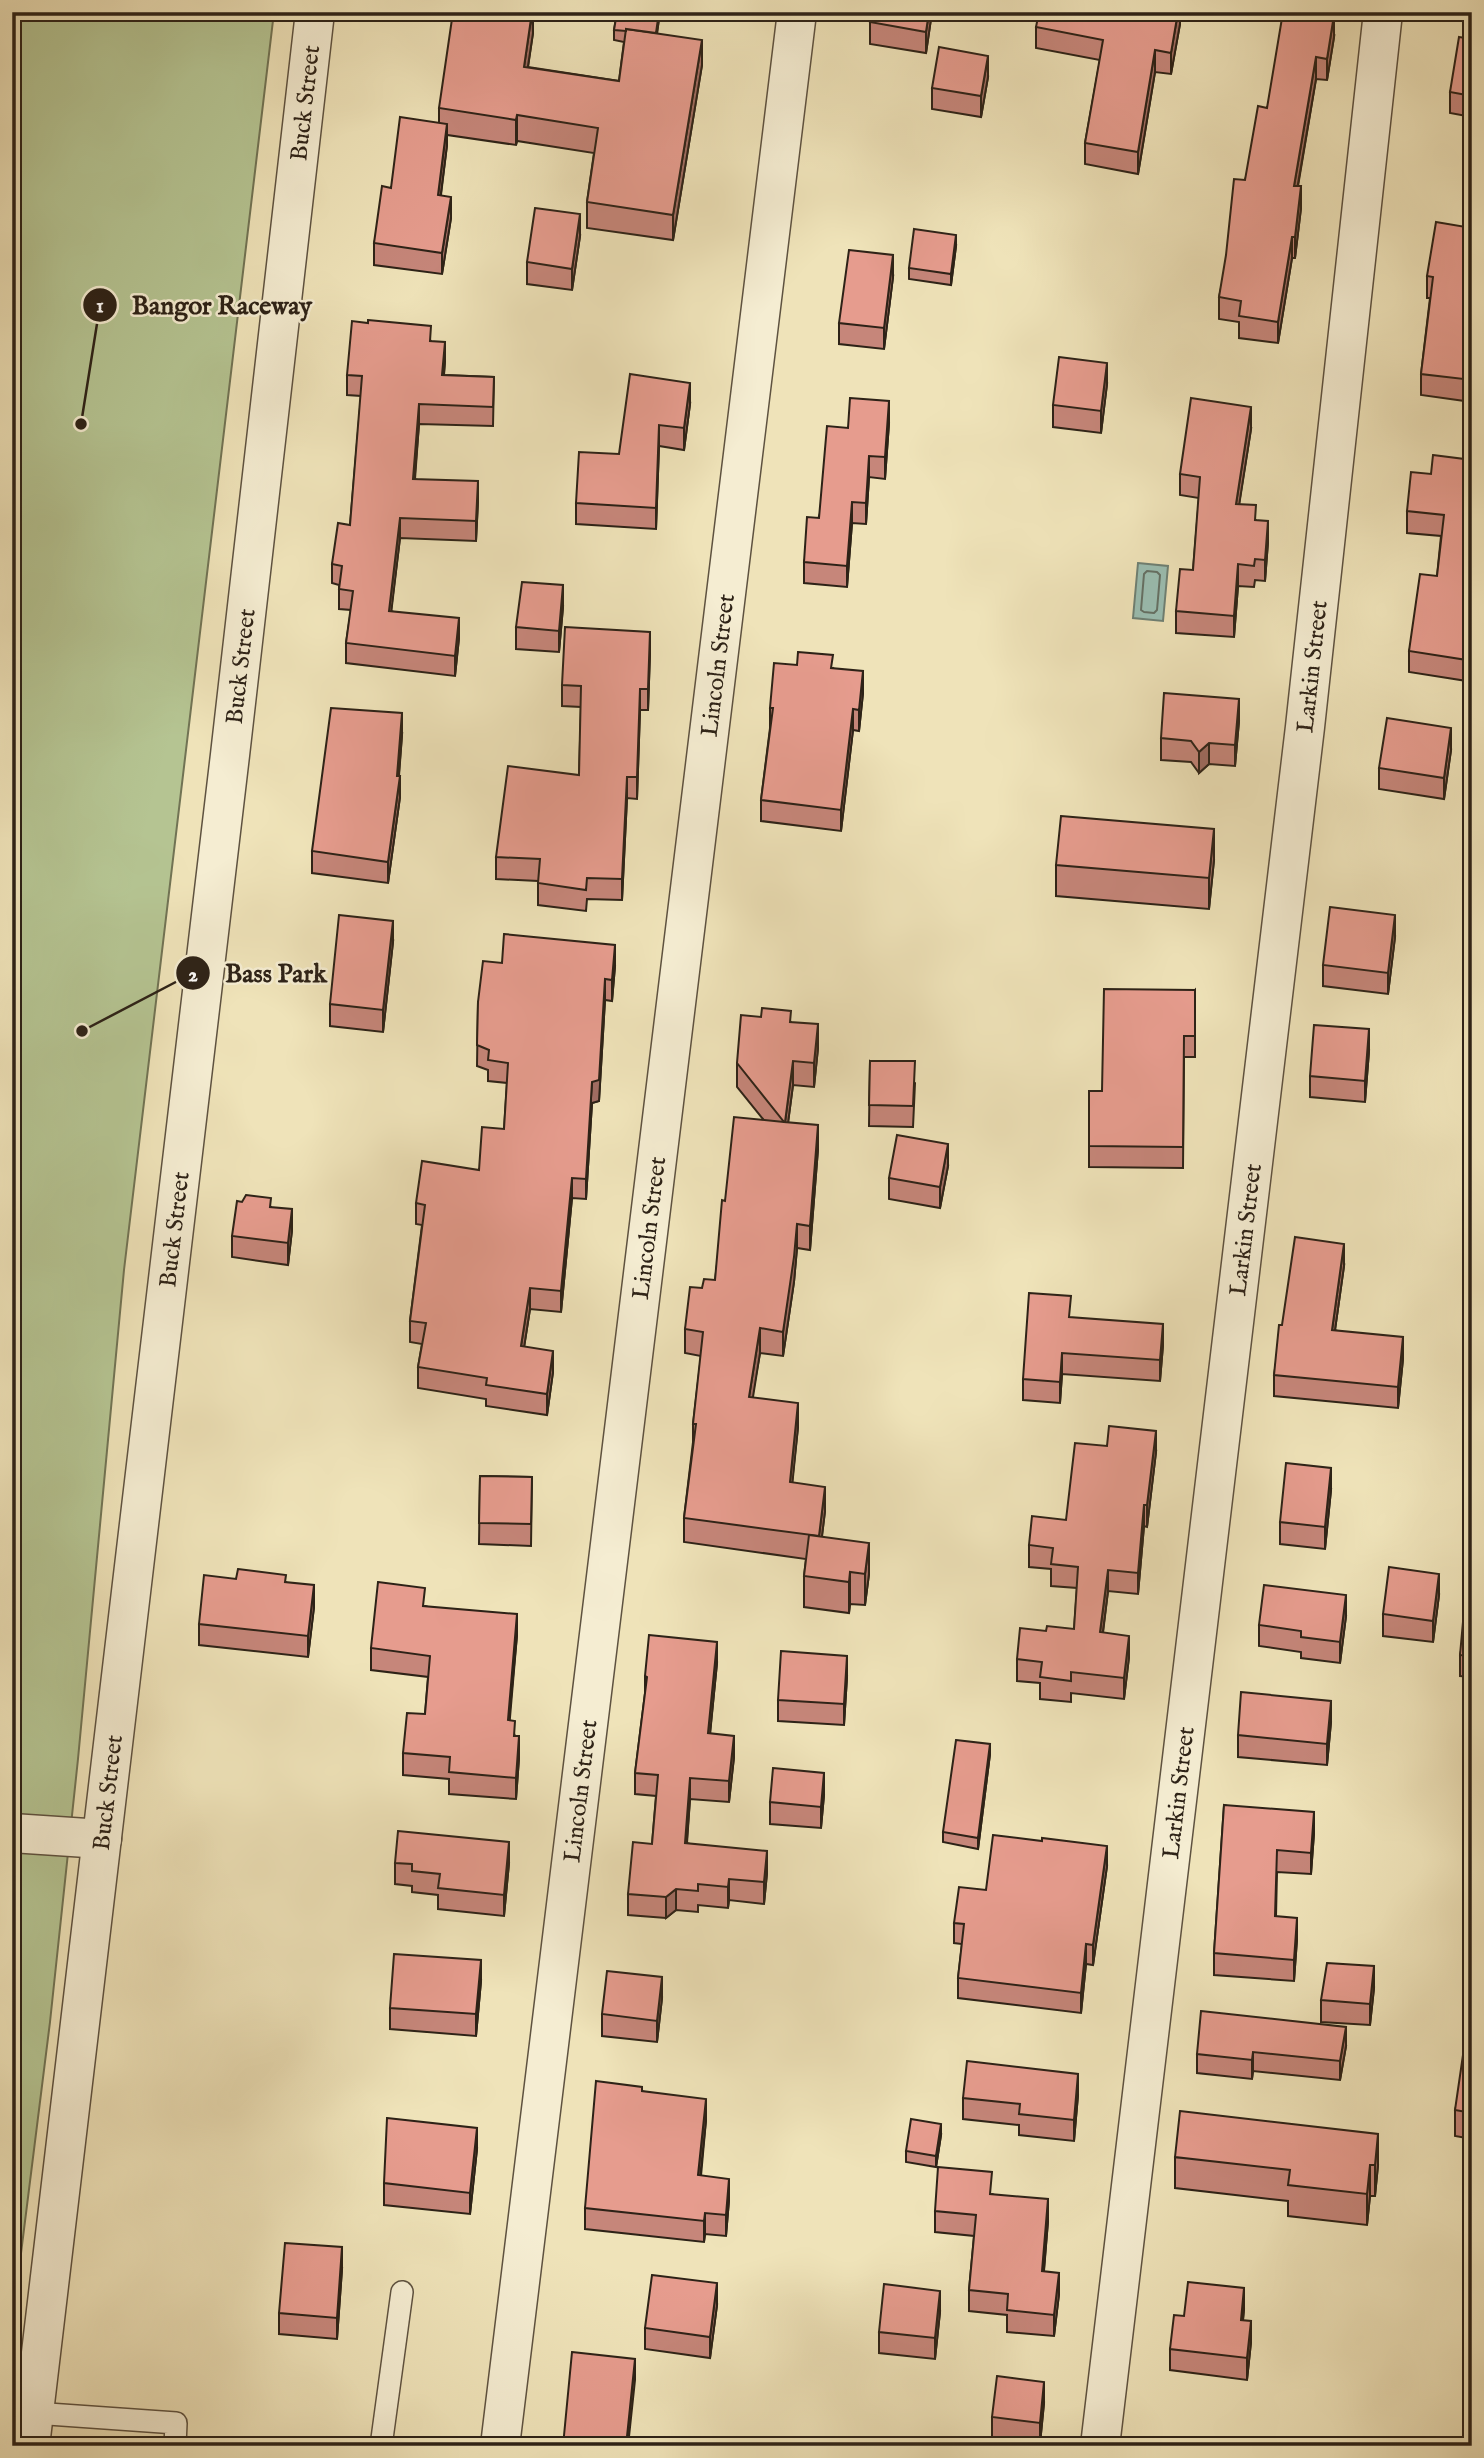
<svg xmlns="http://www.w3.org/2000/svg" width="1484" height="2458" font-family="'IM FELL English',serif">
<rect width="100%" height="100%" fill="#efe3b9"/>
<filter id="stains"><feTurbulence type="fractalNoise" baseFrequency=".00286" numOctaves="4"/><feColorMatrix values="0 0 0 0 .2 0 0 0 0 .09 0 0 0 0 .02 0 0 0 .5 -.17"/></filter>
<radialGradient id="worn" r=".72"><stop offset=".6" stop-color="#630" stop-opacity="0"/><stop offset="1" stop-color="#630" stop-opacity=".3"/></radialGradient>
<polygon fill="#b5c492" stroke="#717354" stroke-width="2" points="12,12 274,12 124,1270 78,1759 50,2022 12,2325"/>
<polygon fill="#9abeb2" stroke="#6e8074" stroke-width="2" points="1138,563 1168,566 1163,621 1133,618"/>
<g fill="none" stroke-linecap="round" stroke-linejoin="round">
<polygon stroke="#647064" stroke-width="2" points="1147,571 1157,572 1160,575 1157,610 1154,613 1144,612 1141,610 1144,574"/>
<defs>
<g id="lane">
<polyline points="34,2413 176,2423 175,2446"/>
<polyline points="381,2446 402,2292"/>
</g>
<g id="street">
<polyline points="12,1833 102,1839"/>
<path id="s1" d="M30,2446L230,755L315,12"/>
<path id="s2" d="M500,2446L797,12"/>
<path id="s3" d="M1100,2446L1305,727L1383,12"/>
</g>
</defs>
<use href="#lane" stroke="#5e5240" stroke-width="24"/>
<use href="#street" stroke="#5e5240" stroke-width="41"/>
<use href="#lane" stroke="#f5edd2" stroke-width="21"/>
<use href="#street" stroke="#f5edd2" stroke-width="38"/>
</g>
<g fill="#c6867a" stroke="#2d2217" stroke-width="2">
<polygon points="533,12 533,33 528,67 619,81 624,42 614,40 614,30 617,12 660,12 657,33 702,65 673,240 587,228 587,202 594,153 517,141 516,145 447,135 447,145 441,195 451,218 442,274 374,265 374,243 391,188 439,123 439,108"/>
<polygon points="932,12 926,53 870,44 870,22"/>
<polygon points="1180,12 1180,24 1171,74 1155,72 1138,174 1085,164 1085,143 1100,60 1036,48 1036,27"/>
<polygon points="1334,37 1327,80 1316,79 1298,186 1301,208 1295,258 1292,258 1278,343 1239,338 1239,322 1219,319 1219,297 1245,180 1267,108"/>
<polygon points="1472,39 1472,117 1450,113 1450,92"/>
<polygon points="988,77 981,117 932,109 932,88"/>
<polygon points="1472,228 1472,402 1421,395 1421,374 1430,298 1427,298 1427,276"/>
<polygon points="580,236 572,290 527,284 527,262"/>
<polygon points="956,246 951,285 909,279 909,268"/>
<polygon points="893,277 884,349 839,344 839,323"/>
<polygon points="431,341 445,361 444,375 494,377 493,426 419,424 415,479 478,501 476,541 400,538 391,611 459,638 455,676 346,663 346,643 351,610 339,609 339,585 332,583 332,564 350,525 361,396 347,395 347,375"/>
<polygon points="1107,384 1101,433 1053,427 1053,405"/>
<polygon points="690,404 684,450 659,446 656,529 576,524 576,503 619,454"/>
<polygon points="889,423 885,479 869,477 866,524 852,523 847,587 804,583 804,562 848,428"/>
<polygon points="1251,429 1239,504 1256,520 1268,542 1265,581 1255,580 1254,587 1238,586 1234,637 1176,633 1176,611 1193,570 1199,498 1180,495 1180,474"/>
<polygon points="1472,460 1472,653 1467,681 1409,672 1409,651 1437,576 1441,536 1407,533 1407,511 1431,474"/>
<polygon points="563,607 559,652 516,649 516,627"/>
<polygon points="650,653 648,710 640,710 637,799 627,798 622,900 587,899 586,911 538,905 538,881 496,879 496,857 579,775 581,707 562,706 562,685"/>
<polygon points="833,668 863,693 859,731 853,730 841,831 761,821 761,800 770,728 770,708"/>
<polygon points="1239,721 1235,766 1209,764 1199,773 1191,762 1161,760 1161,738"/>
<polygon points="402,735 399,776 400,797 388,883 312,873 312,851"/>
<polygon points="1451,750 1444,799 1379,789 1379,768"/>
<polygon points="1214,860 1209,909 1056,896 1056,865"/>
<polygon points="1395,937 1388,994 1323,986 1323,965"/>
<polygon points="393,942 383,1032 330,1026 330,1004"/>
<polygon points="502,963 615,966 612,1001 605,1000 599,1101 592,1103 586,1199 572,1198 561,1312 530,1309 524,1347 553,1372 547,1415 486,1406 486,1399 418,1388 418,1367 422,1344 410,1342 410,1321 422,1225 416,1224 416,1203 479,1170 504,1129 507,1083 488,1081 488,1070 477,1066 478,1002"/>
<polygon points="1195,990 1195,1057 1184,1057 1183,1168 1089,1167 1089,1091 1102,1091"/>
<polygon points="791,1022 818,1048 814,1087 793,1085 788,1122 818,1149 810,1250 797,1248 794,1282 783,1356 760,1353 752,1398 798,1427 792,1483 825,1511 822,1536 869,1574 865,1605 850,1604 849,1613 804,1607 804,1576 806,1559 684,1542 684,1518 693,1442 693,1424 701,1356 685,1353 685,1329 702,1288 715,1280 725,1201 763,1119 737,1087 737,1063"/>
<polygon points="1369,1051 1365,1102 1310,1097 1310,1076"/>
<polygon points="870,1061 915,1083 913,1127 869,1126"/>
<polygon points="948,1166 940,1208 889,1199 889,1178"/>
<polygon points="271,1207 292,1230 288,1265 232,1257 232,1236"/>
<polygon points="1344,1266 1335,1330 1403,1359 1398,1408 1274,1396 1274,1375 1282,1325"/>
<polygon points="1071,1318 1163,1345 1160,1381 1062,1374 1060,1403 1023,1400 1023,1379"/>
<polygon points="1156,1452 1147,1527 1144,1526 1138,1594 1108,1591 1103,1633 1129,1657 1124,1699 1071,1693 1071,1702 1040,1699 1040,1683 1017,1681 1017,1659 1046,1631 1074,1629 1077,1588 1051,1586 1051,1569 1029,1567 1029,1545 1066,1520"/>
<polygon points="480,1476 532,1477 531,1546 479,1544"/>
<polygon points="1331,1490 1325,1549 1280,1544 1280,1522"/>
<polygon points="236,1579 286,1582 314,1607 308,1657 199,1645 199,1624"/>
<polygon points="1439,1595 1433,1642 1383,1636 1383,1614"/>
<polygon points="1472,1601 1472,1677 1460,1676 1460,1655"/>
<polygon points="425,1606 517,1635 509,1720 515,1736 519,1758 516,1799 449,1794 449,1779 403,1775 403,1753 425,1714 428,1677 371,1670 371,1648"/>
<polygon points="1346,1616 1340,1663 1301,1658 1301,1652 1259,1646 1259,1625"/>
<polygon points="717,1663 710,1733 734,1757 729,1802 690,1799 687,1843 767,1873 764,1904 729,1900 728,1908 698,1905 698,1912 676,1910 666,1918 628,1915 628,1894 652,1844 656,1796 635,1794 635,1773 645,1693 645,1676"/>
<polygon points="847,1677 844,1725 778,1721 778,1700"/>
<polygon points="1331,1722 1327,1765 1238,1757 1238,1735"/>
<polygon points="990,1754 978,1849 943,1842 943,1832"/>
<polygon points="824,1795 821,1828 770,1824 770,1802"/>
<polygon points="1224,1805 1314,1833 1311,1874 1277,1872 1276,1916 1297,1939 1294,1981 1214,1975 1214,1953"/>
<polygon points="395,1863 509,1863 504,1916 438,1909 438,1895 412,1892 412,1886 395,1884"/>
<polygon points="1107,1866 1093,1965 1086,1964 1081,2013 958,1998 958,1978 962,1944 954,1943 954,1923 986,1890"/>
<polygon points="481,1981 476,2036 390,2029 390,2008"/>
<polygon points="1374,1988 1370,2025 1321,2022 1321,2000"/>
<polygon points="662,1998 657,2042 602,2036 602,2014"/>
<polygon points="1346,2046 1340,2080 1253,2071 1252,2079 1197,2073 1197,2054"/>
<polygon points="1472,2049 1472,2139 1455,2136 1455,2110"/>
<polygon points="642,2091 706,2120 701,2176 729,2200 726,2236 705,2234 704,2242 585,2229 585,2208"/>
<polygon points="1078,2095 1074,2141 1019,2135 1019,2125 963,2119 963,2098"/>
<polygon points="941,2135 936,2167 906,2162 906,2151"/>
<polygon points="477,2149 470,2214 384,2205 384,2183"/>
<polygon points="1175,2157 1378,2165 1375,2196 1370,2196 1367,2225 1288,2216 1288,2201 1175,2188"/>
<polygon points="992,2194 1048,2221 1044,2271 1059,2294 1054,2336 1007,2332 1007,2315 969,2311 969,2290 974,2236 935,2232 935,2211"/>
<polygon points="342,2269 337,2339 279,2334 279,2313"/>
<polygon points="717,2305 710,2358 645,2349 645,2328"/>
<polygon points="1244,2309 1243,2320 1251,2342 1247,2380 1170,2370 1170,2349 1184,2316"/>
<polygon points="940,2312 935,2359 879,2353 879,2332"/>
<polygon points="1044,2403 1040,2444 992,2438 992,2417"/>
</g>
<g fill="#a16d63" stroke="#2d2217" stroke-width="2">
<polygon points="532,12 533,33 524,92 524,67"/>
<polygon points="659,12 660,12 655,47 655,36"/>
<polygon points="929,12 932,12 926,53 926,32"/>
<polygon points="1178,12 1180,12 1180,24 1171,74 1171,53"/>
<polygon points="1334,15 1334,37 1327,80 1327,59"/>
<polygon points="702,40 702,65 673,240 673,215"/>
<polygon points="1155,50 1155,72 1138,174 1138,152"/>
<polygon points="988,56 988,77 981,117 981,96"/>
<polygon points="1316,57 1316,79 1294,207 1294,186"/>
<polygon points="517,115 517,141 516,145 516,120"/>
<polygon points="447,124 447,145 438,216 438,195"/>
<polygon points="1301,186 1301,208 1295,258 1295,237"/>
<polygon points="451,197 451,218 442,274 442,253"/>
<polygon points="580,214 580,236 572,290 572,269"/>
<polygon points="956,235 956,246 951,285 951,274"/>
<polygon points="1292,237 1292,258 1278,343 1278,322"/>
<polygon points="893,255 893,277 884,349 884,328"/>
<polygon points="445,342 445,361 442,395 442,375"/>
<polygon points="1107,363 1107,384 1101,433 1101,411"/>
<polygon points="690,383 690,404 684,450 684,428"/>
<polygon points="889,401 889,423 885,479 885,457"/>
<polygon points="419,404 419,424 413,498 413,479"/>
<polygon points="1251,407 1251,429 1236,525 1236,504"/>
<polygon points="659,425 659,446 656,529 656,508"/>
<polygon points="869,456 869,477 866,524 866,503"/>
<polygon points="478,481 478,501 476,541 476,521"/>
<polygon points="852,502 852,523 847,587 847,566"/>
<polygon points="400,518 400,538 389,631 389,611"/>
<polygon points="1268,521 1268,542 1265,581 1265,560"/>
<polygon points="1238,564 1238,586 1234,637 1234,616"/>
<polygon points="563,585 563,607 559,652 559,631"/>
<polygon points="459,618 459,638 455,676 455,656"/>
<polygon points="1472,631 1472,653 1467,681 1467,660"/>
<polygon points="650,632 650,653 648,710 648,689"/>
<polygon points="863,671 863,693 859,731 859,710"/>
<polygon points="640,689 640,710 637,799 637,777"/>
<polygon points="1239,699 1239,721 1235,766 1235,745"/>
<polygon points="853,709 853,730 841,831 841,810"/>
<polygon points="402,713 402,735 397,797 397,776"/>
<polygon points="1451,728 1451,750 1444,799 1444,778"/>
<polygon points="1209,743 1209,764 1199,773 1199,752"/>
<polygon points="400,776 400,797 388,883 388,862"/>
<polygon points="627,777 627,798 622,900 622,879"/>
<polygon points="1214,829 1214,860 1209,909 1209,878"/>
<polygon points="1395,915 1395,937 1388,994 1388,973"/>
<polygon points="393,921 393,942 383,1032 383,1010"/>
<polygon points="615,945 615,966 612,1001 612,980"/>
<polygon points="605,979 605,1000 599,1101 592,1103 586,1199 586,1179 592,1082"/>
<polygon points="818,1024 818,1048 814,1087 814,1063"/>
<polygon points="1369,1029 1369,1051 1365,1102 1365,1081"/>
<polygon points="793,1061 793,1085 785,1146 785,1122"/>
<polygon points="818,1125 818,1149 810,1250 810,1226"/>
<polygon points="948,1144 948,1166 940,1208 940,1187"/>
<polygon points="572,1178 572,1198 561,1312 561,1291"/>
<polygon points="292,1209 292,1230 288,1265 288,1243"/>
<polygon points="797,1224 797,1248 794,1282 783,1356 783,1332"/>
<polygon points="1344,1244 1344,1266 1332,1351 1332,1330"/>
<polygon points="530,1288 530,1309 521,1367 521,1346"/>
<polygon points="1163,1324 1163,1345 1160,1381 1160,1360"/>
<polygon points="760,1328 760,1353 749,1422 749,1397"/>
<polygon points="1403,1337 1403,1359 1398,1408 1398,1387"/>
<polygon points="553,1351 553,1372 547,1415 547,1394"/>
<polygon points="1062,1353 1062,1374 1060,1403 1060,1382"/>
<polygon points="798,1403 798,1427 790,1507 790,1482"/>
<polygon points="1156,1431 1156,1452 1147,1527 1147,1505"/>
<polygon points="1331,1468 1331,1490 1325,1549 1325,1527"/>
<polygon points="825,1487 825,1511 819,1560 819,1536"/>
<polygon points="1144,1505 1144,1526 1138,1594 1138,1573"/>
<polygon points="869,1543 869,1574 865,1605 865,1574"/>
<polygon points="1108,1570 1108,1591 1100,1654 1100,1632"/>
<polygon points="850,1572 850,1604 849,1613 849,1582"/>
<polygon points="1439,1574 1439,1595 1433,1642 1433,1621"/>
<polygon points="314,1585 314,1607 308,1657 308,1636"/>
<polygon points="1346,1595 1346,1616 1340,1663 1340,1642"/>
<polygon points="517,1614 517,1635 508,1741 508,1720"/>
<polygon points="1129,1636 1129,1657 1124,1699 1124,1678"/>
<polygon points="717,1642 717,1663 708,1755 708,1733"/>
<polygon points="847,1656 847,1677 844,1725 844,1704"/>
<polygon points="1331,1701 1331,1722 1327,1765 1327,1744"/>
<polygon points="519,1736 519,1758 516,1799 516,1778"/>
<polygon points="734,1736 734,1757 729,1802 729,1781"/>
<polygon points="990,1744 990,1754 978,1849 978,1838"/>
<polygon points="824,1773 824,1795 821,1828 821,1807"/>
<polygon points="690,1778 690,1799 685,1865 685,1843"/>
<polygon points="1314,1812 1314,1833 1311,1874 1311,1853"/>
<polygon points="509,1842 509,1863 504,1916 504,1895"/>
<polygon points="1107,1846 1107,1866 1093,1965 1093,1945"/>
<polygon points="767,1851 767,1873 764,1904 764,1882"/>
<polygon points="729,1879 729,1900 728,1908 728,1887"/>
<polygon points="676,1889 676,1910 666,1918 666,1897"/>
<polygon points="1297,1918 1297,1939 1294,1981 1294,1960"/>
<polygon points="1086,1944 1086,1964 1081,2013 1081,1993"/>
<polygon points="481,1960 481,1981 476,2036 476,2014"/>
<polygon points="1374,1966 1374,1988 1370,2025 1370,2004"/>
<polygon points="662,1977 662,1998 657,2042 657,2021"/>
<polygon points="1346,2027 1346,2046 1340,2080 1340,2061"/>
<polygon points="1253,2052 1253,2071 1252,2079 1252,2060"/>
<polygon points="1078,2074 1078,2095 1074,2141 1074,2120"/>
<polygon points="706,2099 706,2120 698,2197 698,2175"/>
<polygon points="941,2124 941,2135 936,2167 936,2156"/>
<polygon points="477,2128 477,2149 470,2214 470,2193"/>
<polygon points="1378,2134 1378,2165 1375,2196 1375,2165"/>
<polygon points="1370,2165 1370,2196 1367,2225 1367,2194"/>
<polygon points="729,2179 729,2200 726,2236 726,2215"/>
<polygon points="1048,2199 1048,2221 1042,2292 1042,2271"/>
<polygon points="705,2213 705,2234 704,2242 704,2221"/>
<polygon points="342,2247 342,2269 337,2339 337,2318"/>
<polygon points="1059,2273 1059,2294 1054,2336 1054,2315"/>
<polygon points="717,2283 717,2305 710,2358 710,2337"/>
<polygon points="1244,2288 1244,2309 1241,2341 1241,2320"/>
<polygon points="940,2291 940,2312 935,2359 935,2338"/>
<polygon points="1251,2321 1251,2342 1247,2380 1247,2358"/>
<polygon points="635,2359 635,2380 628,2446 626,2446"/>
<polygon points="1044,2382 1044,2403 1040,2444 1040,2423"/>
</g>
<g fill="#e69c8e" stroke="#2d2217" stroke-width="2">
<polygon points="453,12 532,12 524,67 619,81 626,29 702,40 673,215 587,202 598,128 517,115 516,120 439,108"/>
<polygon points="617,12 659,12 656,33 626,29 626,31 614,30"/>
<polygon points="872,12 929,12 926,32 870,22"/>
<polygon points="1039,12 1178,12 1171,53 1155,50 1138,152 1085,143 1103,40 1036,27"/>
<polygon points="1283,12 1317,12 1334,15 1327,59 1316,57 1294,186 1301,186 1295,237 1292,237 1278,322 1239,316 1241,301 1219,297 1226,255 1234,179 1245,180 1258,106 1267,108"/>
<polygon points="1459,37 1472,39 1472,96 1450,92"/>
<polygon points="939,47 988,56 981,96 932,88"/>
<polygon points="400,117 447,124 438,195 451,197 442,253 374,243 382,186 391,188"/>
<polygon points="535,208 580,214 572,269 527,262"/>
<polygon points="1436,222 1472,228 1472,380 1421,374 1433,277 1427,276"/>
<polygon points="914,229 956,235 951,274 909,268"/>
<polygon points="849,250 893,255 884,328 839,323"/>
<polygon points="368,320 431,326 430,341 445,342 442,375 494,377 493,407 419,404 413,479 478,481 476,521 400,518 389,611 459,618 455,656 346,643 353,591 339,589 342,566 332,564 338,523 350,525 362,376 347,375 352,321 368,323"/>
<polygon points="1059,357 1107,363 1101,411 1053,405"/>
<polygon points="630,374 690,383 684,428 659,425 656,508 576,503 579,452 619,454"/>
<polygon points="850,398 889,401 885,457 869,456 866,503 852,502 847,566 804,562 807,517 819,518 827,426 848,428"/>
<polygon points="1191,398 1251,407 1236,504 1256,505 1255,520 1268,521 1265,560 1255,559 1254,566 1238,564 1234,616 1176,611 1180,569 1193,570 1200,477 1180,474"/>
<polygon points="1433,455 1472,460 1472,631 1467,660 1409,651 1420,574 1437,576 1444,515 1407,511 1411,472 1431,474"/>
<polygon points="522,582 563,585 559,631 516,627"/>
<polygon points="565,627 650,632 648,689 640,689 637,777 627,777 622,879 587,878 586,890 538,883 540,859 496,857 508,766 579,775 581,686 562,685"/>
<polygon points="798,652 833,655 831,668 863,671 859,710 853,709 841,810 761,800 773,708 770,708 774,663 797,665"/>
<polygon points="1164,693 1239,699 1235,745 1209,743 1199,752 1191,741 1161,738"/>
<polygon points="331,708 402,713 397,776 400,776 388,862 312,851"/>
<polygon points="1387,718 1451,728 1444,778 1379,768"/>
<polygon points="1061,816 1214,829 1209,878 1056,865"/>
<polygon points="1330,907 1395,915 1388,973 1323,965"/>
<polygon points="339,915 393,921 383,1010 330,1004"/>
<polygon points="504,934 615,945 612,980 605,979 599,1080 592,1082 586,1179 572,1178 561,1291 530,1288 521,1346 553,1351 547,1394 486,1385 487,1378 418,1367 426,1323 410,1321 425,1205 416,1203 422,1161 479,1170 482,1127 504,1129 508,1063 488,1060 489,1050 477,1045 478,1002 483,961 502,963"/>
<polygon points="1104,989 1195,990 1195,1036 1184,1036 1183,1147 1089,1146 1089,1091 1102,1091"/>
<polygon points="762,1008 791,1011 790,1022 818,1024 814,1063 793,1061 785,1122 818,1125 810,1226 797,1224 794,1257 783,1332 760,1328 749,1397 798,1403 790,1482 825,1487 819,1536 684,1518 696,1424 693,1424 703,1332 685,1329 690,1287 702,1288 704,1279 715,1280 722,1200 725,1201 734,1117 784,1122 737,1063 741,1015 761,1017"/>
<polygon points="1314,1025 1369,1029 1365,1081 1310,1076"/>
<polygon points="870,1061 915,1061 913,1106 869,1105"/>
<polygon points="897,1135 948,1144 940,1187 889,1178"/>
<polygon points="246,1195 271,1198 270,1207 292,1209 288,1243 232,1236 237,1201 242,1202"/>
<polygon points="1295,1237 1344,1244 1332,1330 1403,1337 1398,1387 1274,1375 1279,1325 1282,1325"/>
<polygon points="1029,1293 1071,1296 1069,1317 1163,1324 1160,1360 1062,1353 1060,1382 1023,1379"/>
<polygon points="1109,1426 1156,1431 1147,1505 1144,1505 1138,1573 1108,1570 1100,1632 1129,1636 1124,1678 1071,1672 1071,1681 1040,1677 1042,1662 1017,1659 1020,1628 1046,1631 1047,1626 1074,1629 1078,1567 1051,1564 1053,1548 1029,1545 1032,1516 1066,1520 1075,1443 1107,1446"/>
<polygon points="1286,1463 1331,1468 1325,1527 1280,1522"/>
<polygon points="480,1476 532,1477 531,1524 479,1523"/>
<polygon points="809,1535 869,1543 865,1574 850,1572 849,1582 804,1576"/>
<polygon points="1389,1567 1439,1574 1433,1621 1383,1614"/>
<polygon points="238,1569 286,1575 285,1582 314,1585 308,1636 199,1624 204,1575 236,1579"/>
<polygon points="378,1582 425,1588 423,1606 517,1614 508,1720 515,1721 514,1736 519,1736 516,1778 449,1772 450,1757 403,1753 407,1713 425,1714 430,1656 371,1648"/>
<polygon points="1264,1585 1346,1595 1340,1642 1301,1637 1301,1631 1259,1625"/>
<polygon points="1465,1600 1472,1601 1472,1656 1460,1655"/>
<polygon points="649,1635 717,1642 708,1733 734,1736 729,1781 690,1778 685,1843 767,1851 764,1882 729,1879 728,1887 698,1884 698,1891 676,1889 666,1897 628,1894 633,1842 652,1844 658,1775 635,1773 647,1677 645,1676"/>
<polygon points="781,1651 847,1656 844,1704 778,1700"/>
<polygon points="1241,1692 1331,1701 1327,1744 1238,1735"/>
<polygon points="956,1740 990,1744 978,1838 943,1832"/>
<polygon points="773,1768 824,1773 821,1807 770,1802"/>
<polygon points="1224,1805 1314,1812 1311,1853 1277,1850 1275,1916 1297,1918 1294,1960 1214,1953"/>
<polygon points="398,1831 509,1842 504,1895 438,1888 440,1874 412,1871 412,1864 395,1863"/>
<polygon points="993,1835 1042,1841 1042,1838 1107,1846 1093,1945 1086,1944 1081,1993 958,1978 964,1924 954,1923 959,1887 986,1890"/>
<polygon points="394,1954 481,1960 476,2014 390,2008"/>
<polygon points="1327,1963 1374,1966 1370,2004 1321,2000"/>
<polygon points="607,1971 662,1977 657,2021 602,2014"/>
<polygon points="1201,2011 1346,2027 1340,2061 1253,2052 1252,2060 1197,2054"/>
<polygon points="1464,2048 1472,2049 1472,2113 1455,2110"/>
<polygon points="967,2061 1078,2074 1074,2120 1019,2114 1020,2104 963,2098"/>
<polygon points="596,2081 642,2087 642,2091 706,2099 698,2175 729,2179 726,2215 705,2213 704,2221 585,2208"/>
<polygon points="1180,2111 1378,2134 1375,2165 1370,2165 1367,2194 1288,2185 1290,2170 1175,2157"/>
<polygon points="387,2118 477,2128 470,2193 384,2183"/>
<polygon points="911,2119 941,2124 936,2156 906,2151"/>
<polygon points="938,2167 992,2172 990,2194 1048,2199 1042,2271 1059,2273 1054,2315 1007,2310 1008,2294 969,2290 976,2215 935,2211"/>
<polygon points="285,2243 342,2247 337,2318 279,2313"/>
<polygon points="652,2275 717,2283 710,2337 645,2328"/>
<polygon points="1188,2282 1244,2288 1241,2320 1251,2321 1247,2358 1170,2349 1174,2315 1184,2316"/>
<polygon points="884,2284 940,2291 935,2338 879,2332"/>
<polygon points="572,2352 635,2359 626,2446 563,2446"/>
<polygon points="997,2376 1044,2382 1040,2423 992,2417"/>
</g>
<g text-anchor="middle" stroke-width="5" stroke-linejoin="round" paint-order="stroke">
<g font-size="24" fill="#2d2217" stroke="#f5edd2">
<text dy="8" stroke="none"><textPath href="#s1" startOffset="2359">Buck Street</textPath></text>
<text dy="8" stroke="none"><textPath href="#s1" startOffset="1792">Buck Street</textPath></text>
<text dy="8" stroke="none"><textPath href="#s2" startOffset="1794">Lincoln Street</textPath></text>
<text dy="8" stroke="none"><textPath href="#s3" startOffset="1792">Larkin Street</textPath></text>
<text dy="8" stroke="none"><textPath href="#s1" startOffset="1225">Buck Street</textPath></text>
<text dy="8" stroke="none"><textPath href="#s2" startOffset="1227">Lincoln Street</textPath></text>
<text dy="8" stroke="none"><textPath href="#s3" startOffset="1225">Larkin Street</textPath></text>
<text dy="8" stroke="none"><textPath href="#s1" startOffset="658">Buck Street</textPath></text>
<text dy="8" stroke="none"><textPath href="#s2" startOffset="660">Lincoln Street</textPath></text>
<text dy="8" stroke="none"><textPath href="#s3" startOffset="658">Larkin Street</textPath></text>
</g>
</g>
<path fill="none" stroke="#2d2217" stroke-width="2.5" d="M81 424L100 305M82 1031L193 973"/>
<g fill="#2d2217" stroke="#f5edd2" stroke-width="2.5">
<circle cx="81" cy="424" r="7"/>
<circle cx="82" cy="1031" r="7"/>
<circle cx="100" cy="305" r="18"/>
<circle cx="193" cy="973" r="18"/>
</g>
<g font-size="21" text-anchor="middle" font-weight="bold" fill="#fff">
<text x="100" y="312">1</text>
<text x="193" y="981">2</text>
</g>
<g font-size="26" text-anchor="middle" font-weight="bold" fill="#2d2217" stroke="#f5edd2" stroke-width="5" stroke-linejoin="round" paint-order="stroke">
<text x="222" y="314">Bangor Raceway</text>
<text x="276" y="982">Bass Park</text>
</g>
<rect width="1484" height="2458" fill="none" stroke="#efe3b9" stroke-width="42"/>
<rect x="14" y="14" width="1456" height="2430" fill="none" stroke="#2d2217" stroke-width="3.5"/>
<rect x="21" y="21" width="1442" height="2416" fill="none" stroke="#2d2217" stroke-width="2"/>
<rect width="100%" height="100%" filter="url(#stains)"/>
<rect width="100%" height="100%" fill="url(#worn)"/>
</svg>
